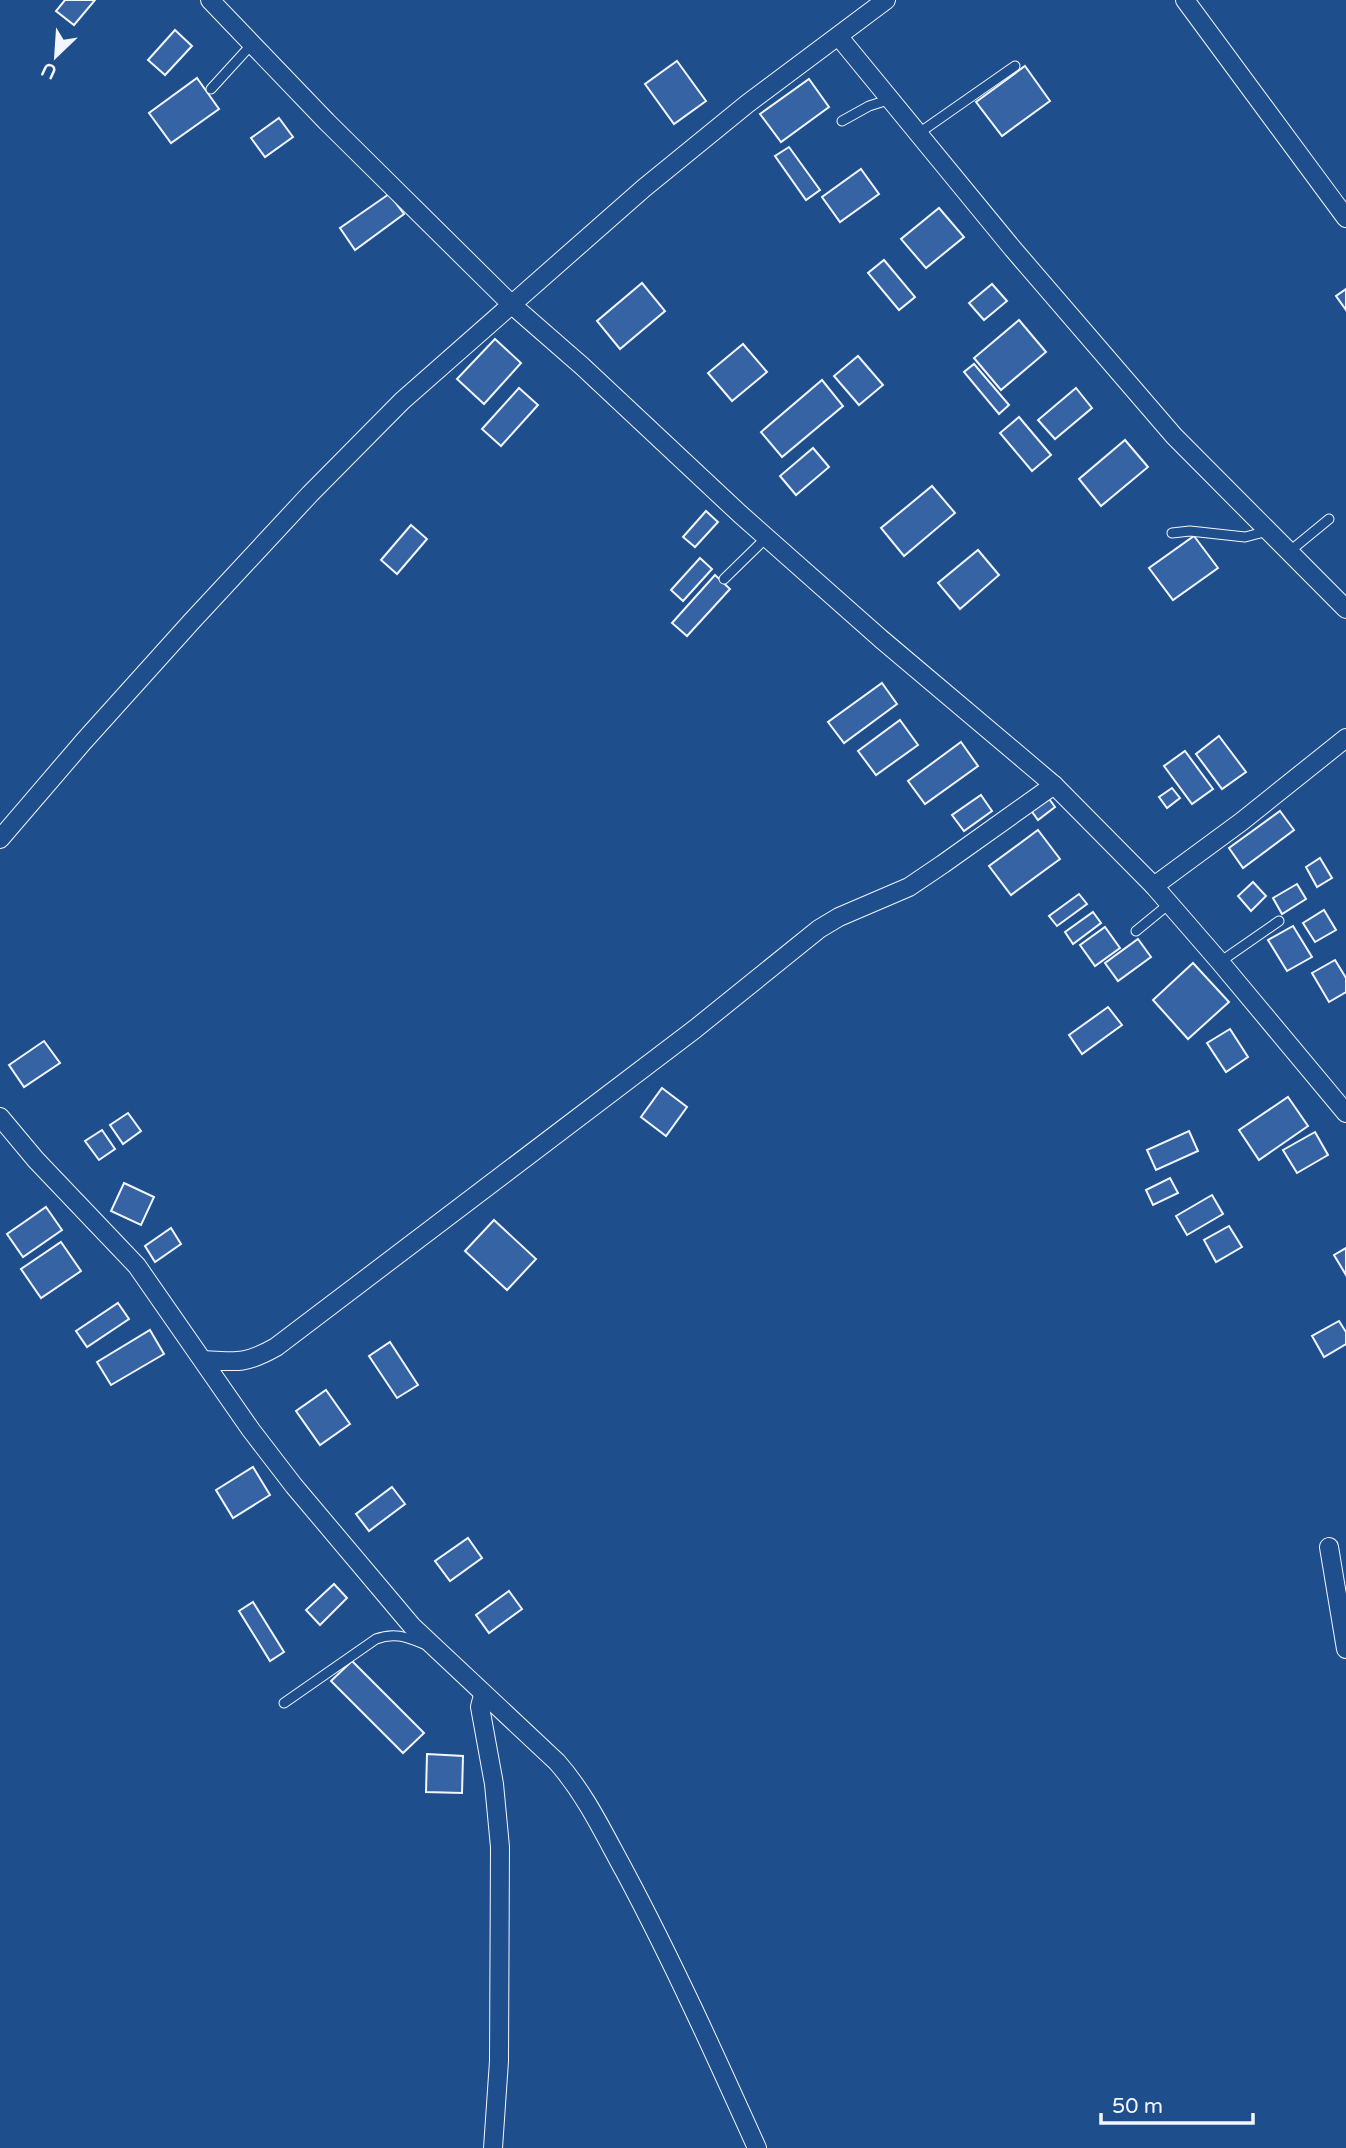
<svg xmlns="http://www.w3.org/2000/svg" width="1346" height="2148" font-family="'Varela Round',sans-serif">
<rect width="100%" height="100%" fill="#1f4e8c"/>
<g fill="#3563a3" stroke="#f2f6ff" stroke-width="2">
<polygon points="65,0 95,0 74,25 56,11"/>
<polygon points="175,30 192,46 165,75 148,60"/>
<polygon points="677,61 706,101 674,124 645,84"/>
<polygon points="1025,66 1050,101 1002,136 976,102"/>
<polygon points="197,78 219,109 171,143 149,113"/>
<polygon points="809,79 829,107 781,142 760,114"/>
<polygon points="279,118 293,137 265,157 251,138"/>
<polygon points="789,147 820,190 806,200 775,156"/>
<polygon points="861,169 879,194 840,222 822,197"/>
<polygon points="389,194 404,214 355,250 340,228"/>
<polygon points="939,208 964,237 926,268 901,239"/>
<polygon points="884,260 915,297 899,310 868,273"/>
<polygon points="642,283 665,311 620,349 597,321"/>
<polygon points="992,284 1007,301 984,320 969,303"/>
<polygon points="1346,289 1346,310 1336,296"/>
<polygon points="1019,320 1046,352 1001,390 974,358"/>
<polygon points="495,339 521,363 484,404 457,379"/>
<polygon points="743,344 767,372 732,401 708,373"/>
<polygon points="858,356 883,385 859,405 834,376"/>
<polygon points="974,364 1009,405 999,414 964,372"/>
<polygon points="822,380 843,406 782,457 761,432"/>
<polygon points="519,388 538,405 501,446 482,429"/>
<polygon points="1076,388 1092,408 1055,439 1038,420"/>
<polygon points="1019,417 1051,455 1032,471 1000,433"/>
<polygon points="1125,440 1148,467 1101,506 1079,479"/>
<polygon points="813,448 829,467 796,495 780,476"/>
<polygon points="932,486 955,513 904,556 881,528"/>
<polygon points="706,511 718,522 695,547 683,537"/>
<polygon points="411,525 427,539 397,574 381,560"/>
<polygon points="1194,536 1218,568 1173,600 1149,568"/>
<polygon points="978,550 999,575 960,609 938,583"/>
<polygon points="700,558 712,569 683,601 671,590"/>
<polygon points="715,575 730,589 687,636 672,623"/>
<polygon points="882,683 897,704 844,743 828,722"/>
<polygon points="900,720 918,745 876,775 858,751"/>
<polygon points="1219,736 1246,772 1222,789 1196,754"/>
<polygon points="961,742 978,766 925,804 908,781"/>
<polygon points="1185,751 1213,789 1192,804 1164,766"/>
<polygon points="1172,788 1180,798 1167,808 1159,797"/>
<polygon points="981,795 992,811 964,831 952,815"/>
<polygon points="1047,796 1055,807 1038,820 1030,809"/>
<polygon points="1280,811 1294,830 1243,868 1229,848"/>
<polygon points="1038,830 1060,859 1011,895 989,866"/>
<polygon points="1320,858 1332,878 1317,887 1306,867"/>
<polygon points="1253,882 1266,896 1251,911 1238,896"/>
<polygon points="1297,884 1306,899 1282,914 1273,898"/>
<polygon points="1079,894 1087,904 1057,926 1049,916"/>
<polygon points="1324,910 1336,930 1315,942 1303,923"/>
<polygon points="1093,912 1101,923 1073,944 1065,932"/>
<polygon points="1293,926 1312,957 1287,971 1268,940"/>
<polygon points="1105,927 1120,948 1095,966 1080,945"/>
<polygon points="1138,939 1151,957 1118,981 1105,963"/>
<polygon points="1335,960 1346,978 1346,992 1329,1002 1312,973"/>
<polygon points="1193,963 1229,1002 1188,1039 1153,1000"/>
<polygon points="1108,1007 1122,1025 1082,1054 1069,1035"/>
<polygon points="1230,1029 1248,1057 1226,1072 1207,1043"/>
<polygon points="44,1041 60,1063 24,1087 9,1065"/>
<polygon points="662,1088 687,1107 666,1136 641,1117"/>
<polygon points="1288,1097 1308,1126 1259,1160 1239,1130"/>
<polygon points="128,1113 141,1131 123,1144 110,1125"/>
<polygon points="102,1130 115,1149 99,1160 85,1141"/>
<polygon points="1189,1131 1198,1151 1156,1170 1147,1150"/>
<polygon points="1315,1132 1328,1155 1297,1173 1283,1150"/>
<polygon points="1170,1178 1178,1193 1153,1205 1146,1190"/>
<polygon points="124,1183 154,1197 141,1225 111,1211"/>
<polygon points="1212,1195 1223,1214 1187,1235 1176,1216"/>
<polygon points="46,1207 62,1230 23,1257 7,1234"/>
<polygon points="494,1220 536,1259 507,1290 465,1251"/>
<polygon points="1229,1226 1242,1247 1216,1262 1204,1240"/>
<polygon points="171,1228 181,1244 155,1262 145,1246"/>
<polygon points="61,1242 81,1271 41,1298 21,1269"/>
<polygon points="1346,1248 1346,1275 1334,1255"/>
<polygon points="118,1303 129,1319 87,1347 76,1331"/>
<polygon points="1339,1321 1346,1332 1346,1344 1324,1357 1312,1336"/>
<polygon points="150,1330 164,1354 111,1385 97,1362"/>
<polygon points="390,1342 418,1385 397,1398 369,1356"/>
<polygon points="326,1390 350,1424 320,1445 296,1411"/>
<polygon points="253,1467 270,1495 233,1518 216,1490"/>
<polygon points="392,1487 405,1504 369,1531 356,1514"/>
<polygon points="468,1538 482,1558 450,1581 435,1561"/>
<polygon points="334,1584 347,1598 320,1625 306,1610"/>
<polygon points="509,1591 522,1609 489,1633 476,1615"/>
<polygon points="253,1602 284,1652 270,1661 239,1611"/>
<polygon points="352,1661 424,1733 403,1753 331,1681"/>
<polygon points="427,1754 463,1756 462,1793 426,1792"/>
</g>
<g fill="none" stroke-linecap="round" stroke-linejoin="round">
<defs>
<g id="service">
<polyline points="211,89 252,44"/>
<polyline points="842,121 869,106 891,99"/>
<polyline points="919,133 1015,66"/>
<polyline points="1172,533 1190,531 1245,537 1268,531"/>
<polyline points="1290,551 1329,519"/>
<polyline points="724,579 766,538"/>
<polyline points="1136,931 1169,904"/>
<polyline points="1220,962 1279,921"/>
<path d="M284,1703L376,1639C394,1632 406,1637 424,1644"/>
</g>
<g id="minor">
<polyline points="210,0 327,122 511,304 582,366 740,514 880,638 1054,785 1154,886 1220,962 1346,1113"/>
<polyline points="1185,0 1346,218"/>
<polyline points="839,37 1013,249 1174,436 1346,609"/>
<polyline points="0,839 84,741 192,621 310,494 402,401 644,188 747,104 886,0"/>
<polyline points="1154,886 1241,822 1346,738"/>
<path d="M0,1117L36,1160L137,1266L251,1430L294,1486L412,1626L557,1762C586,1795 604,1834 625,1872C673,1962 715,2055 757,2148"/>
<path d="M204,1360C237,1362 246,1364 276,1347L695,1029L819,929L839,917L909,887L943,864L1054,785"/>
<polyline points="1329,1547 1346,1649"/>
<polyline points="483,1695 480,1707 494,1784 500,1847 499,2061 493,2148"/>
</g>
</defs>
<use href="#service" stroke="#f2f6ff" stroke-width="11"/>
<use href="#minor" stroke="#f2f6ff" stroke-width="20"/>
<use href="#service" stroke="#1f4e8c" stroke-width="9"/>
<use href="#minor" stroke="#1f4e8c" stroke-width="18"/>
</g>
<g transform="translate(56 56) rotate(205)" stroke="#1f4e8c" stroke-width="5" paint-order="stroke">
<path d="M0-5L12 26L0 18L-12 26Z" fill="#f2f6ff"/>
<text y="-10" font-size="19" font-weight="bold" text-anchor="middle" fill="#f2f6ff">U</text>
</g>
<path d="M1101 2113v10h152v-10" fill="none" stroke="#f2f6ff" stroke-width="3.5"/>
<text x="1112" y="2113" font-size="21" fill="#f2f6ff" stroke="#1f4e8c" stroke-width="5" paint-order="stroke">50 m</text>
</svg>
